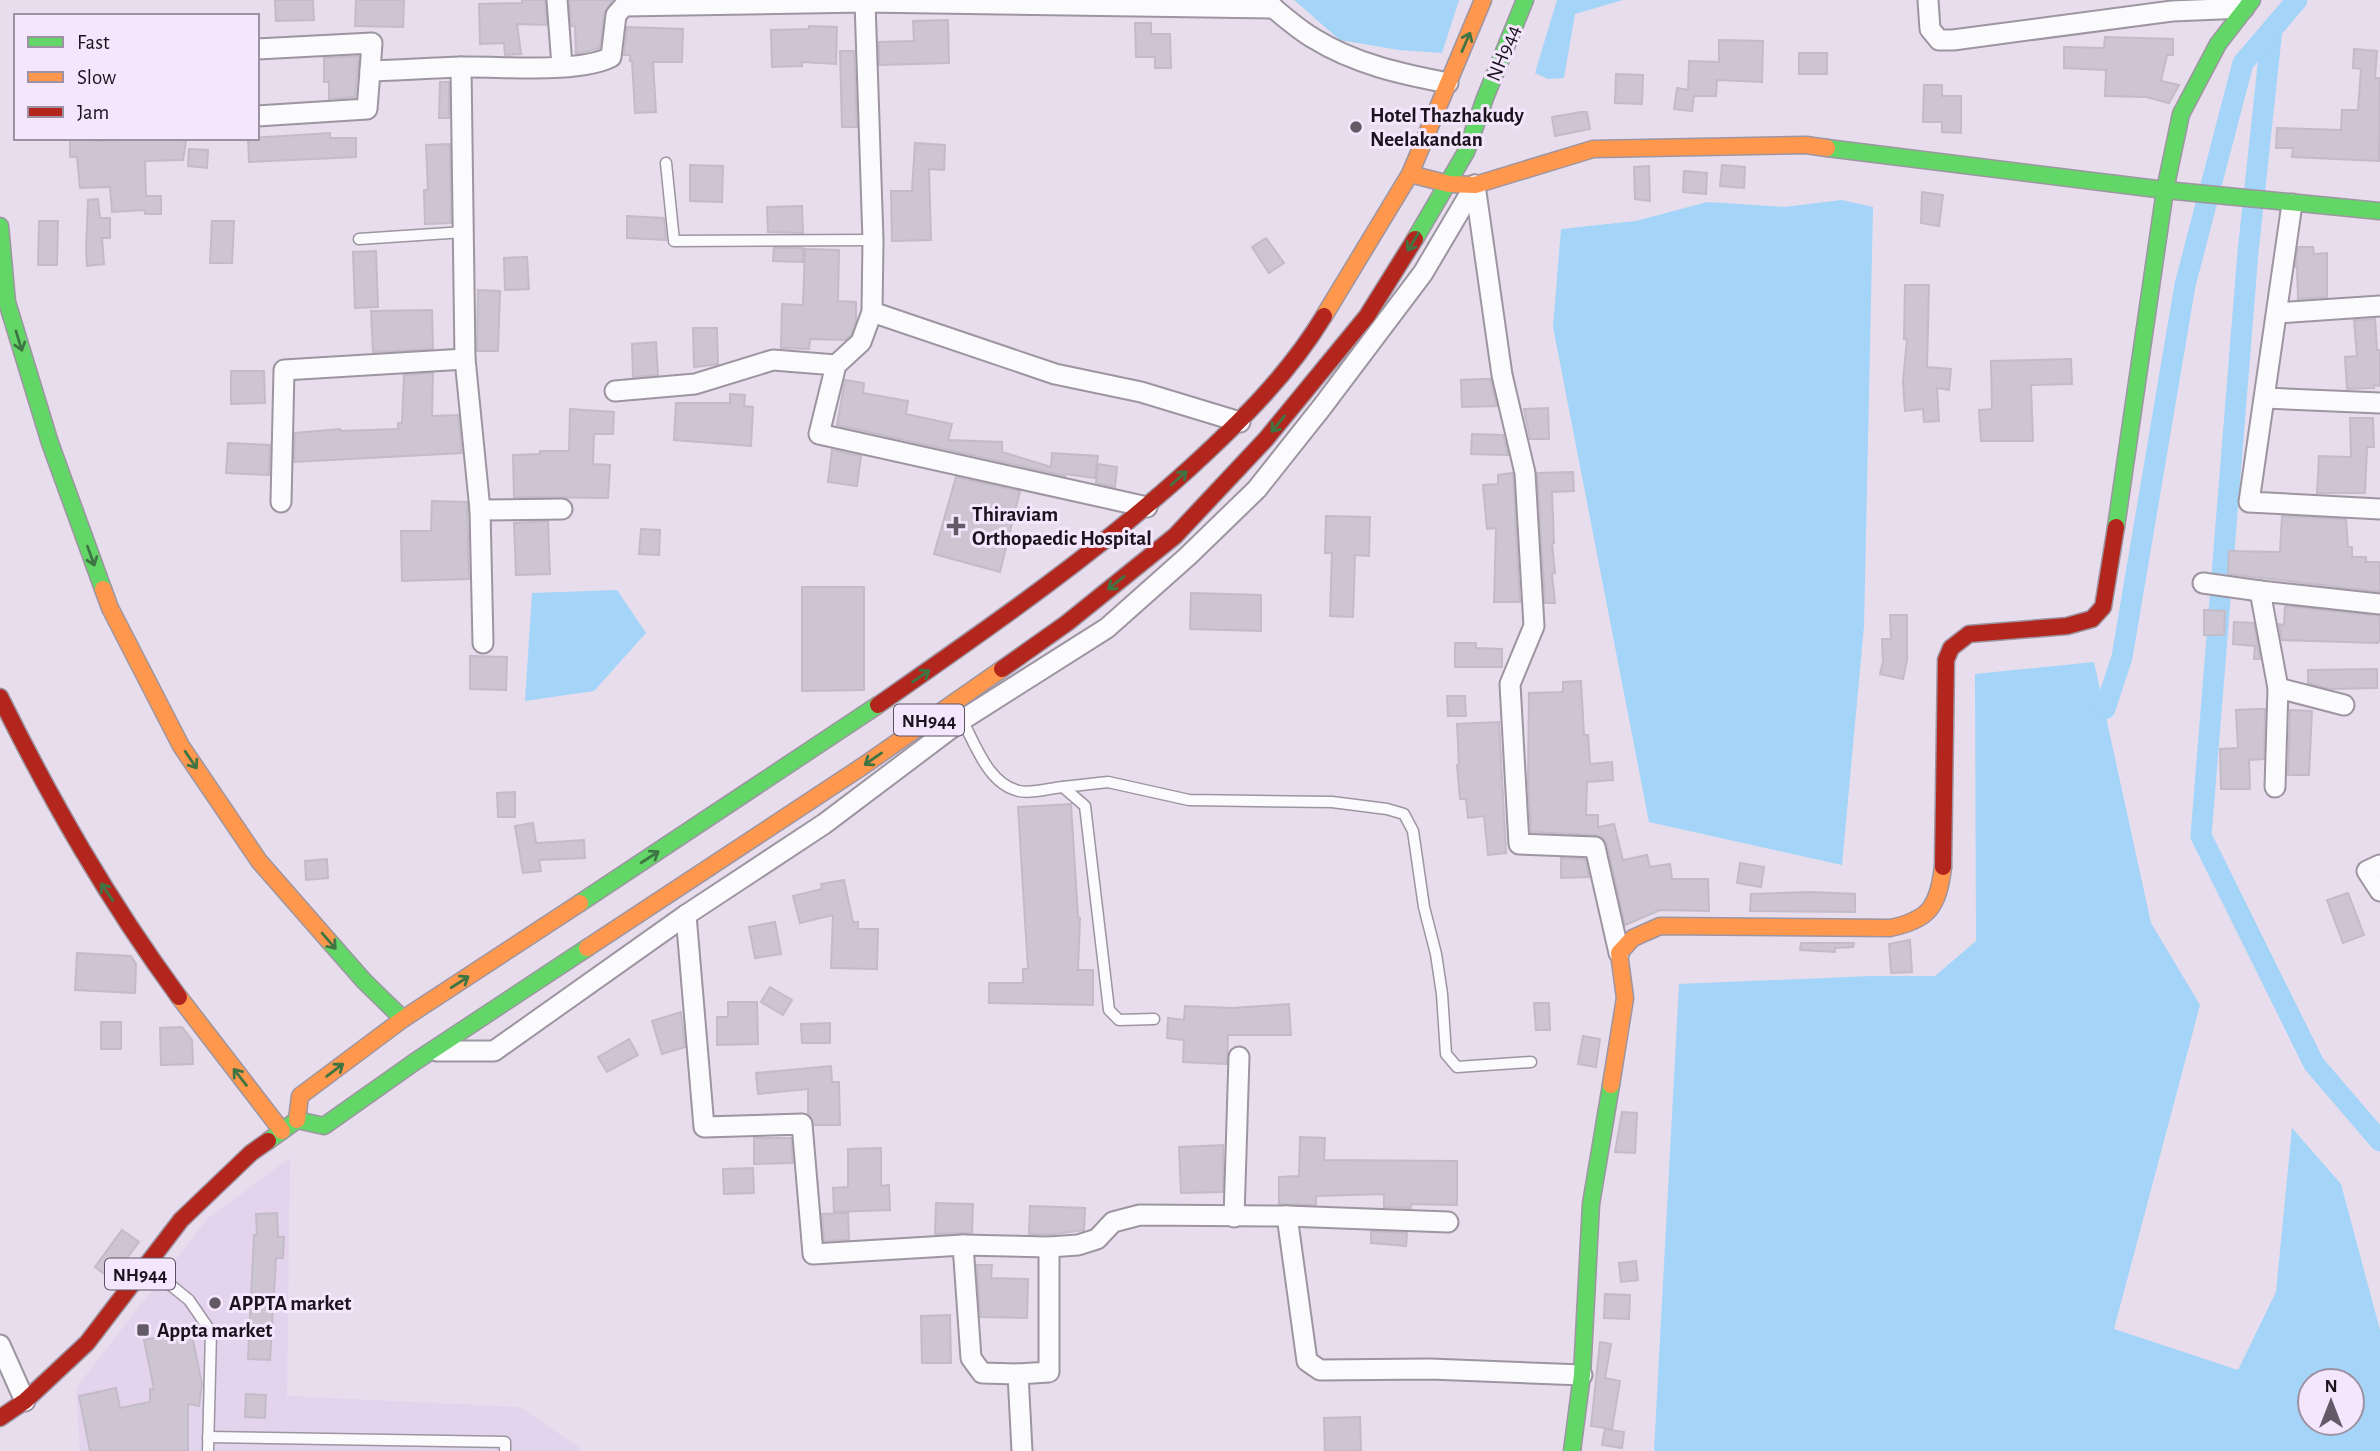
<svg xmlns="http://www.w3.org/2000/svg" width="2380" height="1451" font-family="'Alegreya Sans',sans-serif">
<rect width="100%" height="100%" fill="#e7dded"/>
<polygon fill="#e4d3ed" points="290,1158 287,1396 520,1407 580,1448 580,1451 80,1451 76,1388 208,1218"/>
<g fill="#a4d4f8" fill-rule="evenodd">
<polygon points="1294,0 1459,0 1442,53 1399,50 1340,40"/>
<polygon points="1557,0 1623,0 1575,14 1564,78 1548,79 1535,73"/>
<polygon points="1842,200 1873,207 1864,626 1842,865 1649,822 1553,327 1561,229 1636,221 1707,202 1784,207"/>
<polygon points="617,590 646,633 594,691 525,701 532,593"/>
<path d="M2094,662L2151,923L2200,1005L2114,1329L2238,1370L2276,1292L2292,1128L2341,1184L2380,1330V1451H1654L1679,984L1872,976H1935L1976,941L1975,674ZM2310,1381H2352V1423H2310Z"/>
</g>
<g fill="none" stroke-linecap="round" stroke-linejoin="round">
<g stroke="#a4d4f8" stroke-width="21">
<polyline points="2272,29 2248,252 2201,836 2314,1064 2380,1141"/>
<polyline points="2105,709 2122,657 2185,285 2243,63 2297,0"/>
</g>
</g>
<g fill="#cdc5d2" stroke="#c3bbc8" stroke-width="2">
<polygon points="275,0 313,0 314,20 276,21"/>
<polygon points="356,0 404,0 403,27 355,26"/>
<polygon points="522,0 545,0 547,25 517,24 521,54 505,55 504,43 480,44 479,4 522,3"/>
<polygon points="569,0 613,0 604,14 600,48 576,54 575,26 571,26"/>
<polygon points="948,20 949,63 879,65 879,42 914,41 913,21"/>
<polygon points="1135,23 1151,23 1151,34 1170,34 1171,68 1155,68 1155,57 1136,57"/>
<polygon points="809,26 837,27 836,64 802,62 802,66 772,67 771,30 809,29"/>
<polygon points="627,27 683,29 682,62 653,62 656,112 635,113 632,61 630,61 630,55 624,55"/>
<polygon points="2105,37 2173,39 2173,55 2167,55 2161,81 2179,85 2169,103 2146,97 2105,96 2106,70 2064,68 2064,47 2104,48"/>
<polygon points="1719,40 1763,41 1762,82 1717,80 1716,96 1694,96 1692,111 1674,109 1677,88 1688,90 1689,61 1719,62"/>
<polygon points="2354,49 2377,51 2375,78 2380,78 2379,161 2292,157 2293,148 2276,148 2277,128 2341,130 2342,110 2358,110 2361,69 2353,68"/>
<polygon points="840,51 854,51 857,127 842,127"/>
<rect x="1799" y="53" width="28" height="21"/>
<polygon points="359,56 355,97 329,99 329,82 324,82 324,58"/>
<polygon points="1616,74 1643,75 1642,104 1615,103"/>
<polygon points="440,82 449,82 449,118 439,118"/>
<polygon points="1924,85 1942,85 1942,96 1961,96 1961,133 1942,132 1942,122 1923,122"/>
<polygon points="1581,112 1587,112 1590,129 1555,136 1552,117"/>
<polygon points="330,133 330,138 356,138 356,157 249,162 248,138"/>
<polygon points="94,138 94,141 172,138 186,141 183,160 145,161 146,196 161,196 161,214 145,214 145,210 112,212 110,187 80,188 77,157 70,157 70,139"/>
<polygon points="915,143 945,145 944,170 929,169 931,240 892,241 891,191 912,191"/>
<polygon points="450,144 451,223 425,224 424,190 428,190 426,145"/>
<polygon points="189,149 208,150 207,168 188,166"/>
<polygon points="690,165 723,166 722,202 690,201"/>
<polygon points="1722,165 1745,167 1744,188 1720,186"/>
<polygon points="1649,166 1650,201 1635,199 1634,167"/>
<polygon points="1684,171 1707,173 1706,194 1683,192"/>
<polygon points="1922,192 1943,195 1939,226 1921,223"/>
<polygon points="98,199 100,218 110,218 110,238 102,238 104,264 87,266 86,249 88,200"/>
<polygon points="802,206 803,233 768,232 767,207"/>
<polygon points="627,216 664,218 666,240 627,238"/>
<polygon points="39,221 58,221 57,265 38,265"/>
<polygon points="212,221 234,221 232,263 210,263"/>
<polygon points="1266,238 1284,263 1269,273 1252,247"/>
<polygon points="2298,247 2313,247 2314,254 2327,253 2327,297 2298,299 2297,267 2295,267"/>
<polygon points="774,248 803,248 803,262 773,261"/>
<polygon points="805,249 839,250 838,301 856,302 856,320 851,335 845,340 810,339 809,349 781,348 782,304 803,305"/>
<polygon points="376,251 378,307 355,308 353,252"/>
<polygon points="527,257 529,289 505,290 504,258"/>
<polygon points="1905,285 1929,285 1927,367 1951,369 1949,390 1937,388 1939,421 1924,422 1923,409 1905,411 1903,382 1907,339 1904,339"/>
<polygon points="478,290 500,291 498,351 477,351"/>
<polygon points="432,310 433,349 373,352 371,311"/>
<polygon points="2375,319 2377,350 2380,350 2380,386 2374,385 2374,388 2347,389 2345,357 2357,356 2354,320"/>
<polygon points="693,328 717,328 718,364 694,367"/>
<polygon points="656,342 658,375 633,377 632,344"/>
<polygon points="2071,359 2072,384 2031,385 2033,441 1981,441 1979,410 1992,409 1991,361"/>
<polygon points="231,371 264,371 265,403 231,404"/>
<polygon points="433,373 432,416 458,415 462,453 294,462 295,433 340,429 341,431 398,429 398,423 402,423 404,375"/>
<polygon points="1482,379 1490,379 1497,406 1462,407 1461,380"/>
<polygon points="845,380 864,383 863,393 908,401 906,414 952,424 948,440 1002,442 1002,452 1051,467 1052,453 1098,456 1095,478 1066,474 1065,476 837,425"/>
<polygon points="730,394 745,395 744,406 753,407 751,446 674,440 676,403 730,403"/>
<polygon points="1548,408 1549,439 1530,439 1524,409"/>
<polygon points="570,409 614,412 613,434 594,434 593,464 610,465 608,498 514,497 513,455 540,454 540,451 569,451"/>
<polygon points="2350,418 2373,418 2374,447 2367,447 2365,493 2317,493 2319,456 2351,457"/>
<polygon points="1472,434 1503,435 1508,455 1471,454"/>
<polygon points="228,443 270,445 269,475 226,473"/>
<polygon points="832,450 861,456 857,486 828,482"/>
<polygon points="1098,464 1117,467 1115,487 1096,483"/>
<polygon points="1573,472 1574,491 1552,492 1554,543 1552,543 1555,573 1552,574 1555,603 1545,603 1537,473"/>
<polygon points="1513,473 1520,602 1494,602 1496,528 1487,529 1483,485 1498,484 1498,475"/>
<polygon points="956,477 1020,491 1000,572 934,554"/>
<polygon points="432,501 467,502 469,579 402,581 401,531 431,531"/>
<polygon points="1326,516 1370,517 1369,556 1355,555 1353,617 1330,616 1332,553 1325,553"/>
<polygon points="2282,516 2346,519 2348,547 2352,547 2352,557 2366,557 2366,562 2380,562 2380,592 2228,574 2229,551 2280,552"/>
<polygon points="548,521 550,574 516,575 514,523"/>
<polygon points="641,529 660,530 659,555 639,554"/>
<polygon points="802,587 864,587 864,690 802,691"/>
<polygon points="1191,593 1261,595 1261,631 1190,629"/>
<polygon points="2285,606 2380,616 2380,640 2378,643 2282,640 2279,624 2284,625"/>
<polygon points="2204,610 2225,611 2224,635 2204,635"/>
<polygon points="1890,615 1907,615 1907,660 1903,679 1880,674 1883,661 1882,639 1891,639"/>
<polygon points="2234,622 2254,623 2260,659 2254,659 2255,646 2233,644"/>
<polygon points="1455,643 1476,643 1476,648 1502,649 1502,667 1455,667"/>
<polygon points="470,656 507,657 506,690 470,689"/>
<polygon points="2377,669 2377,688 2330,689 2308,683 2308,670"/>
<polygon points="1581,681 1584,735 1588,735 1590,764 1612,762 1613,780 1587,782 1586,815 1598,815 1598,827 1614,824 1623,860 1647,855 1650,867 1670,864 1672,879 1708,879 1709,911 1660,910 1625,925 1607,844 1603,838 1595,835 1531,832 1528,783 1529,693 1563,692 1563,682"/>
<polygon points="1447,696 1465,696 1466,716 1448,716"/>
<polygon points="2257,709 2265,709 2264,759 2249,760 2250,789 2221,789 2220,749 2238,748 2236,710"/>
<polygon points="2290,710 2312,711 2309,775 2288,775"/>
<polygon points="1499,722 1506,853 1488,855 1484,816 1468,818 1466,799 1460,799 1457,765 1459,764 1457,724"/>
<polygon points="515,792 515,817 498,817 497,793"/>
<polygon points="1071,804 1078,917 1080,918 1078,970 1093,970 1093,1005 989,1003 989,983 1023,983 1023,969 1028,969 1018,807"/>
<polygon points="533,823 536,843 584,840 585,858 539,860 541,871 523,873 515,826"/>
<polygon points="1561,858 1585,859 1589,877 1561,878"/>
<polygon points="327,859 328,878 306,880 305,861"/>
<polygon points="1740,863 1764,867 1761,887 1737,883"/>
<polygon points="844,880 853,922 858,922 858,929 878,929 877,969 831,968 833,915 800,923 793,896 822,889 821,884"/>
<polygon points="1811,892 1855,894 1855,912 1750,911 1751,894"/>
<polygon points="2348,893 2364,935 2343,943 2327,900"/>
<polygon points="775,922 781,954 755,958 749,927"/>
<polygon points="1910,940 1912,972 1891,973 1889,944"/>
<polygon points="1801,943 1854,943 1853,947 1835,948 1835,952 1800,950"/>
<polygon points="77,953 131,956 136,964 135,993 75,990"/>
<polygon points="770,987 792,1000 783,1015 761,1002"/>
<polygon points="728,1002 757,1002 758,1044 717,1045 717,1017 728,1017"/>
<polygon points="1534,1003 1549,1003 1550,1030 1536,1030"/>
<polygon points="1289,1004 1291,1035 1228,1035 1227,1064 1183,1062 1184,1040 1167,1038 1168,1018 1184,1020 1185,1006 1232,1008"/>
<polygon points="681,1012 685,1047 662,1054 652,1021"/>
<rect x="101" y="1022" width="20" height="27"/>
<polygon points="830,1023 830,1043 802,1043 801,1024"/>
<polygon points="182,1027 192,1040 193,1064 161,1065 160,1028"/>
<polygon points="1583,1036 1600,1039 1596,1067 1578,1064"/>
<polygon points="629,1039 638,1055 607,1072 598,1057"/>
<polygon points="831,1066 832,1082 839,1082 840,1125 814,1125 808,1114 808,1089 758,1094 756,1073"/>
<polygon points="1622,1112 1637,1113 1635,1153 1615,1152"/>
<polygon points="1300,1137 1325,1138 1324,1160 1457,1161 1457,1205 1411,1204 1411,1208 1384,1207 1384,1194 1316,1196 1316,1205 1279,1204 1279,1177 1299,1176"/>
<polygon points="754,1138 791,1138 793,1163 754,1164"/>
<polygon points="1223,1145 1223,1192 1181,1193 1179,1147"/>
<polygon points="881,1148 881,1186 889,1185 890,1210 834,1212 833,1188 848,1187 848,1149"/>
<polygon points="753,1168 754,1193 724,1194 723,1169"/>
<polygon points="936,1203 973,1204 972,1233 935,1234"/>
<polygon points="1030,1206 1085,1208 1084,1230 1054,1234 1029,1234"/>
<polygon points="277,1213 278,1237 284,1237 283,1258 276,1258 270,1360 248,1359 254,1235 257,1235 256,1214"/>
<polygon points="848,1213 849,1240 824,1241 822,1214"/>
<polygon points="122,1230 139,1242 111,1279 95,1267"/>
<polygon points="1371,1231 1407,1233 1406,1246 1371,1243"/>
<polygon points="1636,1261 1638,1280 1621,1282 1619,1263"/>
<polygon points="977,1265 992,1265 991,1278 1028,1279 1027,1318 980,1317"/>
<polygon points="1605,1294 1630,1295 1629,1319 1604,1318"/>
<polygon points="950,1315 951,1363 922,1363 921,1316"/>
<polygon points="191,1331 202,1384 199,1406 188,1404 188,1451 90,1451 79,1396 116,1388 120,1408 150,1402 150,1389 154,1389 144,1340"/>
<polygon points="1600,1342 1611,1344 1605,1378 1620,1381 1612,1429 1591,1426"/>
<polygon points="246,1394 266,1395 265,1418 245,1417"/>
<polygon points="1360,1417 1361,1451 1325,1451 1324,1418"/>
<polygon points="1605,1429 1624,1432 1622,1448 1602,1445"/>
</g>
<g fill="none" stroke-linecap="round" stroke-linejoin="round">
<defs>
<g id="lane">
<polyline points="666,163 674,241 873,240"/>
<polyline points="359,239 464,232"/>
<path d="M962,720C976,745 988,784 1019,791C1032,794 1050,788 1063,787L1085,806L1109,1010L1119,1020L1154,1019"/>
<polyline points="1063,787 1108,782 1189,800 1332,802 1387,809 1404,814 1413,831 1424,907 1436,954 1442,994 1446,1054 1457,1067 1531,1062"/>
<polyline points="152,1270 189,1300 211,1332 208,1451"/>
<polyline points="208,1437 505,1442 505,1451"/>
</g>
<g id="street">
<polyline points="557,0 562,66"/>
<polyline points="1928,0 1930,29 1939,40 1953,40 2172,11 2244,8"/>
<path d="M1265,1C1280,13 1296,28 1313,38C1355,64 1401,74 1448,83"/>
<polyline points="865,2 873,240 872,312 861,342 836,365 819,434 1147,507"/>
<path d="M257,49L372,43L370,71C401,70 431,68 462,67C502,66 577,74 611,57L616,15L624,6L865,2L1274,8"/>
<polyline points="461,67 465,359 480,510 483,643"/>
<polyline points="257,116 367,109 370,71"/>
<polyline points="1475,185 1502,375 1525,473 1534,626 1510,684 1519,844 1595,847 1619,953"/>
<polyline points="2292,204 2249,502 2380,509"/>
<polyline points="872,312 1055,374 1141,392 1240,422"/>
<polyline points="2277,313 2380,306"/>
<polyline points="615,391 695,384 773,360 836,365"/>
<polyline points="2265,398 2380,403"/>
<polyline points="281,502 284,370 465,359"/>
<polyline points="480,510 562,509"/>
<polyline points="2203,583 2260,591"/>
<polyline points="2278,688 2344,705"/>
<polyline points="2275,787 2278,688 2260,591 2380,604"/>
<polyline points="2380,865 2367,871 2380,891"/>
<polyline points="686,915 704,1127 802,1124 813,1254 963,1245 1049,1247 1078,1245 1097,1239 1113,1222 1140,1215 1287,1216 1448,1222"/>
<polyline points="437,1051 494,1051 686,915 824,824 962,720 1107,628 1188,556 1257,489 1322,407 1423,273 1475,185"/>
<polyline points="1287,1216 1307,1361 1320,1370 1430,1369 1582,1375"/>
<polyline points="1234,1217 1239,1057"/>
<polyline points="963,1245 971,1358 982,1373 1018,1374"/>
<polyline points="0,1345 25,1401"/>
<polyline points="1022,1451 1018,1374 1049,1372 1049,1247"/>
</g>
<g id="fast">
<polyline points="1827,148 2165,190 2380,211"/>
<polyline points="0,226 7,302 50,443 103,589"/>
<polyline points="1415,239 1466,152 1485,98 1525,0"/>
<polyline points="2116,527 2165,190 2181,114 2218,44 2252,0"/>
<polyline points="580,903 878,705"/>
<polyline points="328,940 364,981 403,1019"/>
<polyline points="268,1141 297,1120 324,1126 416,1061 587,948"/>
<polyline points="1572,1451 1582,1375 1591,1204 1611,1085"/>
</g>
<g id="slow">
<polyline points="1410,174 1449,184 1475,185 1593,149 1806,145 1827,148"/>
<polyline points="1324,316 1410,174 1483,0"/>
<polyline points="103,589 110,608 181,746 259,861 328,940"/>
<polyline points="587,948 863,766 1002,669"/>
<polyline points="179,997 282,1131"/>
<path d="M1611,1085L1625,998L1619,953L1633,938L1660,926L1890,928C1929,920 1938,907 1943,867"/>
<polyline points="297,1120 300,1096 403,1019 580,903"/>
</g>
<g id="jam">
<polyline points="1002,669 1067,623 1175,536 1266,439 1367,316 1415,239"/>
<path d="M0,697C53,804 108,900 179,997"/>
<path d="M878,705C987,629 1092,557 1191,467C1240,422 1289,374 1324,316"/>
<polyline points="1943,867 1946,660 1951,648 1969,634 2067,626 2092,619 2103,607 2116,527"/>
<polyline points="0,1418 25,1401 87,1343 181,1220 251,1153 268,1141"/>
</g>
</defs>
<use href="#lane" stroke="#9d95a1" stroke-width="13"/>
<use href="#street" stroke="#9d95a1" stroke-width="23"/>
<use href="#fast" stroke="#9d95a1" stroke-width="19"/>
<use href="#slow" stroke="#9d95a1" stroke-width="19"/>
<use href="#jam" stroke="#9d95a1" stroke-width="19"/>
<use href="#lane" stroke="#fbfafc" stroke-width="10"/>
<use href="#street" stroke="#fbfafc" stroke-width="19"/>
<use href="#fast" stroke="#63d668" stroke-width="16"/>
<use href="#slow" stroke="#ff974d" stroke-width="16"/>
<use href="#jam" stroke="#b3261e" stroke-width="16"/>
</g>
<defs><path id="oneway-shaft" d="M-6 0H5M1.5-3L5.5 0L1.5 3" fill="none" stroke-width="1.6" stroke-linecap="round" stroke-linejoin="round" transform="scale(1.75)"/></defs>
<g stroke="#3f7543">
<use href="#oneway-shaft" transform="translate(1466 42) rotate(-67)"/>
<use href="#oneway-shaft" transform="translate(1413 242) rotate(122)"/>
<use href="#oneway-shaft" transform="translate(19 341) rotate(73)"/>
<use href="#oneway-shaft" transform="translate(1278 424) rotate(129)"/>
<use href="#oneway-shaft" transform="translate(1179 478) rotate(-42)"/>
<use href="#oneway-shaft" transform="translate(91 556) rotate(70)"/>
<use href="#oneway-shaft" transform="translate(1116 583) rotate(141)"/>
<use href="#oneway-shaft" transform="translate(921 676) rotate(-35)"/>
<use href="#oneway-shaft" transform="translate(873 759) rotate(145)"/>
<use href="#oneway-shaft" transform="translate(191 760) rotate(56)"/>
<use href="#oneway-shaft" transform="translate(650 857) rotate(-33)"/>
<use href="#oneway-shaft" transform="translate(107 892) rotate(-124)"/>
<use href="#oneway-shaft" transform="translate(329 941) rotate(49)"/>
<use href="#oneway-shaft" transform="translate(460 982) rotate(-33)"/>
<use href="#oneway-shaft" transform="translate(335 1070) rotate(-37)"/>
<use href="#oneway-shaft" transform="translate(240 1077) rotate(-128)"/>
</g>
<g fill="#625a66" stroke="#f4e6fc" stroke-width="2.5">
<circle cx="1356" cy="127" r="7"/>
<path d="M952.5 515.5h7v7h7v7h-7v7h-7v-7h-7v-7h7z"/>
<circle cx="215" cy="1303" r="7"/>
<rect x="136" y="1323" width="14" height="14" rx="3.5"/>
</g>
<g text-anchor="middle" stroke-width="6" stroke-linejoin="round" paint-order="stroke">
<g fill="#f4e6fc" stroke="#5c5361" stroke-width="2">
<rect x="894" y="704.5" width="70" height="31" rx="5"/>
<rect x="105" y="1258.5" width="70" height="31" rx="5"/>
</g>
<g font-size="19" font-weight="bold" fill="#1b141e">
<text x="929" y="727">NH944</text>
<text x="140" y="1281">NH944</text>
</g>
<g font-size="21" fill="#1b141e" stroke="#f4e6fc">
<text transform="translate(1503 53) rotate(-68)" y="7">NH944</text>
</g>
<g font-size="21" font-weight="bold" fill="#1b141e" stroke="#f4e6fc" text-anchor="start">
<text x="1370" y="122">Hotel Thazhakudy<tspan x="1370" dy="24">Neelakandan</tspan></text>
<text x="972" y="521">Thiraviam<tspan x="972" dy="24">Orthopaedic Hospital</tspan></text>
<text x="229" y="1310">APPTA market</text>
<text x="157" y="1337">Appta market</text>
</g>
</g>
<rect x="14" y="14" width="245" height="126" fill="#f4e6fc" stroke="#9d92a3" stroke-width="2"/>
<rect x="28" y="37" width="35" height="10" fill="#63d668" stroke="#9d92a3" stroke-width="2"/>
<text x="77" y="49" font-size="21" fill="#1b141e">Fast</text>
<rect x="28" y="72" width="35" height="10" fill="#ff974d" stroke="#9d92a3" stroke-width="2"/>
<text x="77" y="84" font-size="21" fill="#1b141e">Slow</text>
<rect x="28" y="107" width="35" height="10" fill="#b3261e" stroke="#9d92a3" stroke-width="2"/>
<text x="77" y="119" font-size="21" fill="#1b141e">Jam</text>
<g transform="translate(2331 1402)"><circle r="33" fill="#f4e6fc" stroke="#9d92a3" stroke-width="2"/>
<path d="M0-5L12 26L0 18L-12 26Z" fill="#625a66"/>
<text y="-10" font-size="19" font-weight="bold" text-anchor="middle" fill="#1b141e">N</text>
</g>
</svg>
